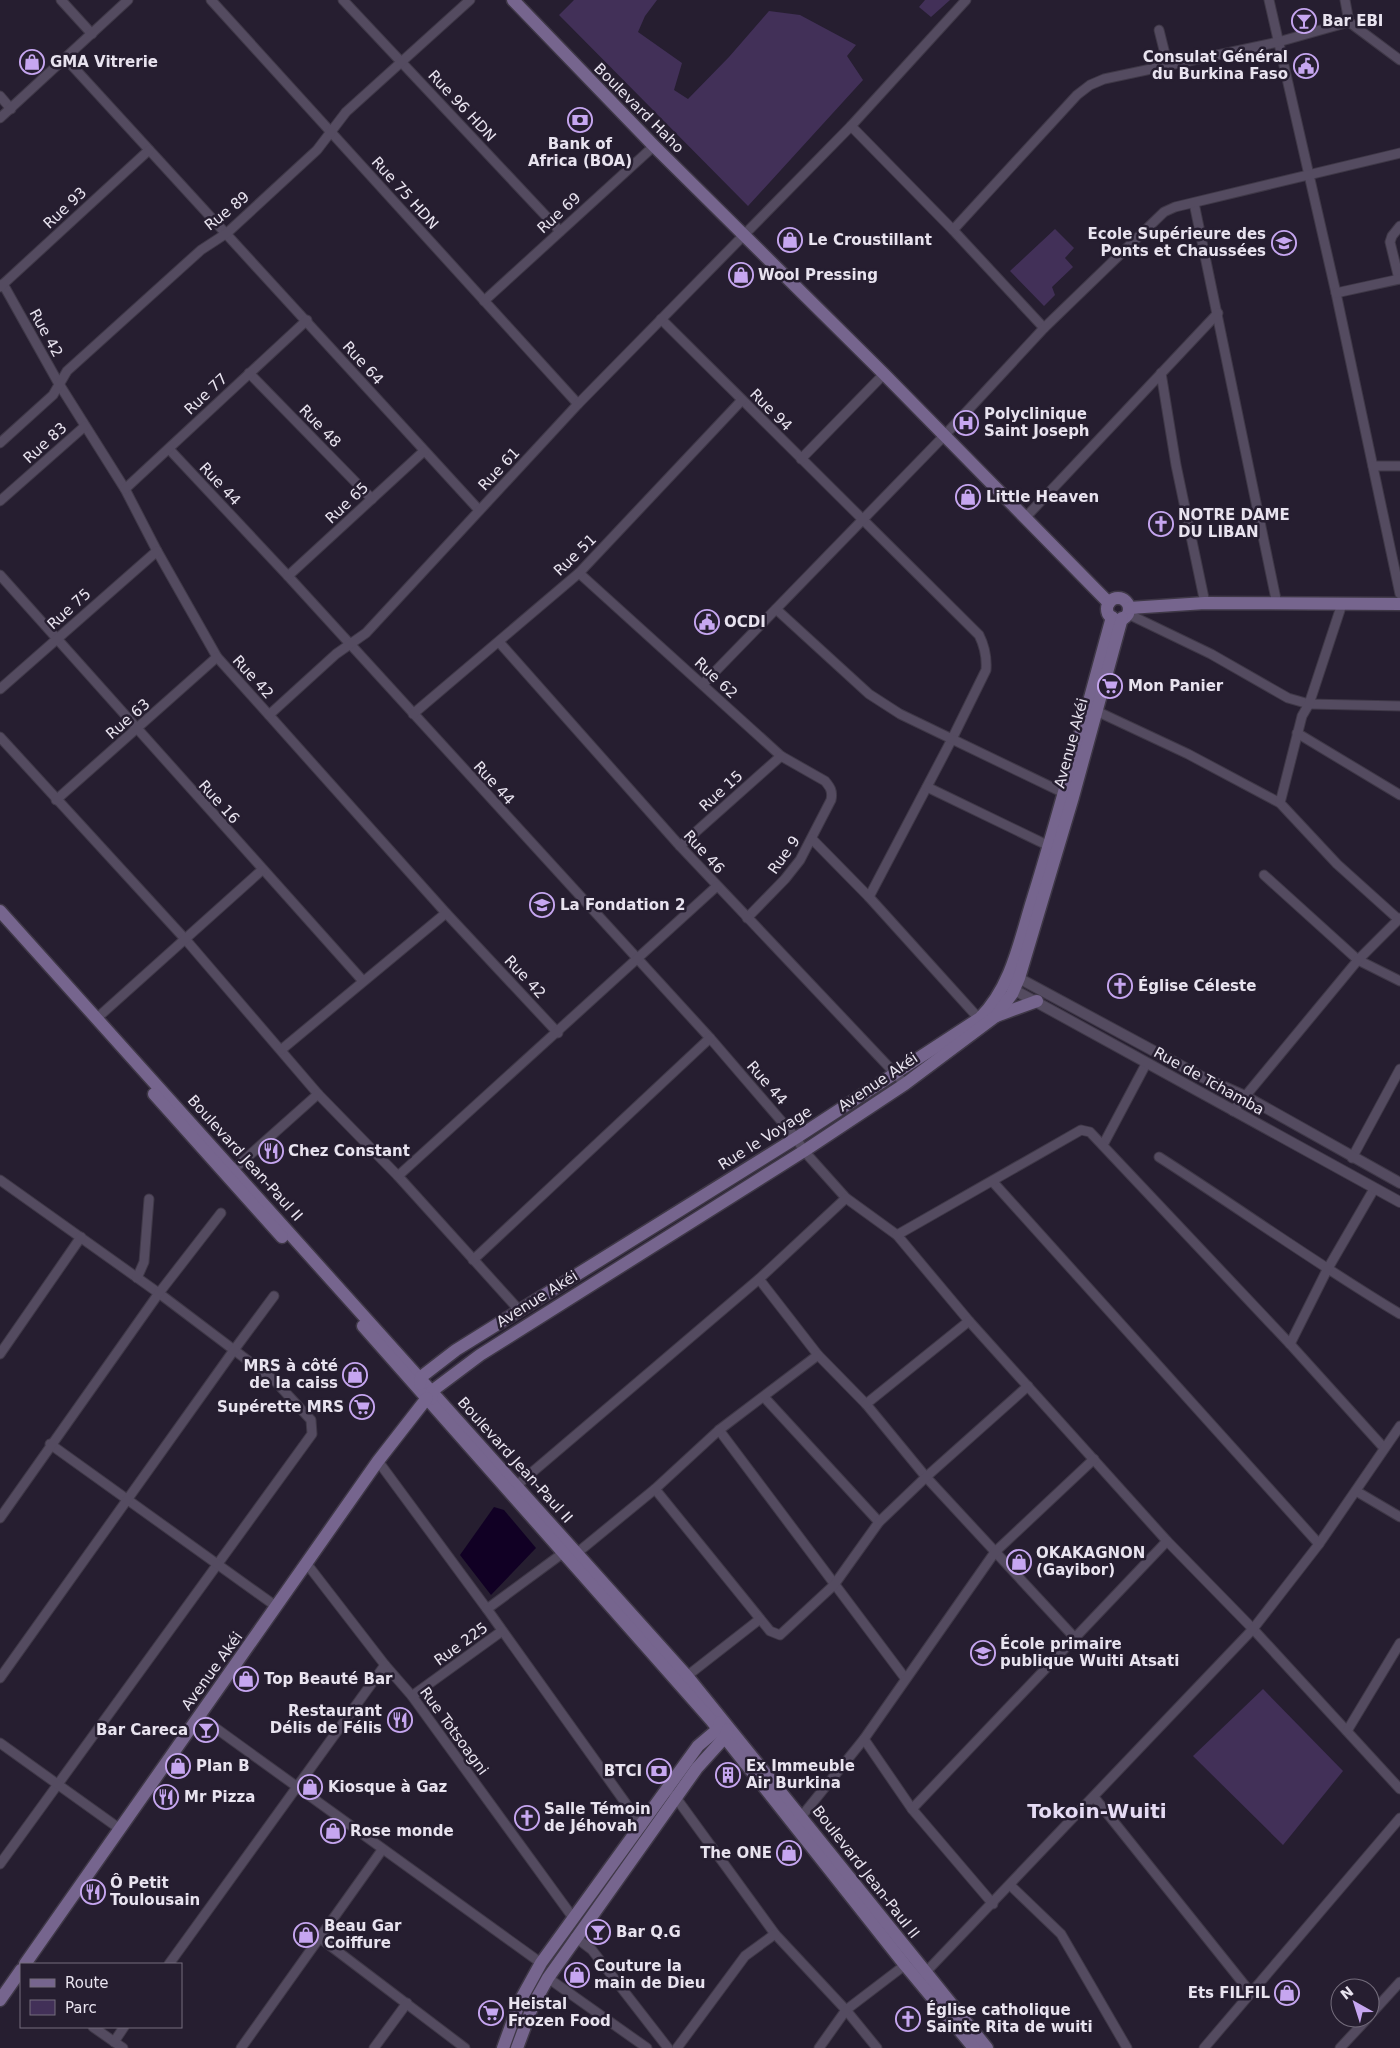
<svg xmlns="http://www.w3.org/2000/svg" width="1400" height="2048" font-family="'DejaVu Sans',sans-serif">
<rect width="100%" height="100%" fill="#261e30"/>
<g fill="#423058">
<polygon points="574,0 657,0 645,16 638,32 682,63 674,90 688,99 729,57 769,11 800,15 856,45 847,56 863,80 748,206 559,15"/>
<polygon points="925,0 950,0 931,17 919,7"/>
<polygon points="1055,229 1074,248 1065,258 1073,267 1052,287 1055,295 1044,306 1010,271"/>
<polygon points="1263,1689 1343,1771 1283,1845 1193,1756"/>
</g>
<polygon fill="#110024" points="494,1507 504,1510 536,1548 491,1595 460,1555"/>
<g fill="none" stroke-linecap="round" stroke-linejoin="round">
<defs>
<g id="minor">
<polyline points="61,0 92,34"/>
<polyline points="211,0 578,404"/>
<polyline points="343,0 560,231"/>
<polyline points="1269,0 1336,293 1400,594"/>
<polyline points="1345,0 1349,22"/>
<polyline points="1159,30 1168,66"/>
<polyline points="66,59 479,510"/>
<polyline points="0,96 11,109"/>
<polyline points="0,118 128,0"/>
<polyline points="851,126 953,230 1044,328"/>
<polyline points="1194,203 1277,604"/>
<polyline points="953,230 1077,95 1090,85 1104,79 1278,42 1349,22 1400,60"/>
<polyline points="1399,279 1390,242 1392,236 1400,226"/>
<polyline points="3,284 59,384 125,489 157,551 217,657 446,913 558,1033"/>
<polyline points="0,287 149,150"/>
<polyline points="1336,293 1400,279"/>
<polyline points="484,301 654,146"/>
<path d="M661,319L979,635C985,647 987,657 986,670L952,739L869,897"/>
<polyline points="249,373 372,499"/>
<polyline points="1161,373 1176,465 1205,603"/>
<polyline points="0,443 53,395 67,371 201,250 227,233 317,150 346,112 470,0"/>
<polyline points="169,449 288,576 710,1038 796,1138 804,1151 846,1198 897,1235 969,1321 1167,1541 1253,1629 1400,1789"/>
<polyline points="801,459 884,374"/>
<polyline points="1373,466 1400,466"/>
<polyline points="125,489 307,320"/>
<polyline points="0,501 85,426"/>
<polyline points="1025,518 1218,313"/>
<path d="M579,573L781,756L825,781C830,787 833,791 831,800L800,860L785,879L747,918"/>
<polyline points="0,575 363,981"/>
<polyline points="288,576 424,451"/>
<polyline points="776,609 869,694 900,714 1068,795"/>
<polyline points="1128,614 1211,654 1288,698 1309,704 1400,706"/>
<polyline points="499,642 680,846 905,1084"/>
<polyline points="703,684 944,436 1044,328 1164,212 1175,207 1400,153"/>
<polyline points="0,689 157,551"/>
<polyline points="1092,709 1188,754 1280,803 1337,864 1398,919"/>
<polyline points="413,714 579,573 742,400"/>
<polyline points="269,715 336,654 366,633 578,404 851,126 966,0"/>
<polyline points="1297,733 1400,795"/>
<polyline points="0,737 186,940 318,1094 398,1176 520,1311"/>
<polyline points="927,787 1049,846"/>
<polyline points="56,800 217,657"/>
<polyline points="1280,803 1302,716 1309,704 1342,604"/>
<polyline points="812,839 869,897 982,1022"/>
<polyline points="680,846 781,756"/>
<polyline points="1264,875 1358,960 1400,981"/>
<polyline points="97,1018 262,870"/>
<polyline points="281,1050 446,913"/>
<polyline points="1233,1111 1358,960 1400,918"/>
<polyline points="1103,1145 1146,1064"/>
<path d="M1159,1157C1240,1209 1318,1265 1400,1314"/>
<polyline points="1352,1158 1400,1069"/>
<polyline points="234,1169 318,1094"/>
<polyline points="398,1176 717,886"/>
<polyline points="0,1180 160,1294 275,1381 311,1420 312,1434 0,1864"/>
<polyline points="993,1182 1319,1544"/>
<polyline points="897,1235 1081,1130 1090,1132 1290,1344 1384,1448"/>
<polyline points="473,1260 710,1038"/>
<polyline points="137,1278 144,1262 149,1199"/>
<polyline points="759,1279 818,1355 866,1404 926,1477 1074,1637"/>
<polyline points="1290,1344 1327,1270 1374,1189"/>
<polyline points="0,1354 81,1237"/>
<polyline points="764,1397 879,1522"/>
<polyline points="866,1404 969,1321"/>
<polyline points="719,1430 905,1678"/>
<polyline points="50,1444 277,1607"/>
<polyline points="378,1461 487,1609 563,1553"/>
<polyline points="516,1486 759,1279 846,1198"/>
<polyline points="655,1489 770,1631 780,1635 834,1585 879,1522 926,1477 1028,1386"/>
<polyline points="1356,1491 1400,1517"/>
<polyline points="0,1518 159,1293 221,1213"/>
<polyline points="577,1553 655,1489 719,1430 818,1355"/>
<polyline points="307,1564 385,1665 412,1696 574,1919"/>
<polyline points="487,1609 642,1826"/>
<polyline points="687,1676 760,1619"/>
<polyline points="0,1678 234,1350 274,1296"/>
<polyline points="412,1696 502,1631"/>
<polyline points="199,1716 541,1963"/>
<polyline points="1347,1731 1400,1643"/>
<polyline points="864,1739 912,1809 993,1904"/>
<polyline points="0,1743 120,1829"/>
<polyline points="674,1795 775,1934 846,2010 877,2048"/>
<polyline points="1094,1797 1251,1993"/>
<polyline points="912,1809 1167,1541"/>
<polyline points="801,1817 864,1739 995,1552 1094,1459"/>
<polyline points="1010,1885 1061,1934 1127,2048"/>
<polyline points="575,1937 592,1950 668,2048"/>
<polyline points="320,1938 465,2048"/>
<polyline points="169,1964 385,1665"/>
<polyline points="925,1973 1253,1629 1319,1544 1400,1426"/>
<polyline points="548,1978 647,2048"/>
<polyline points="1370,2015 1400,1982"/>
<polyline points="93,2027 123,2048"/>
<polyline points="114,2042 124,2027"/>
<polyline points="241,2048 382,1850"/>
<polyline points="374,2048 407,2003"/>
<polyline points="677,2048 745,1956 775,1934"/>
<polyline points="819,2048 846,2010 905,1965"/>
<polyline points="1204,2048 1400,1818"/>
<polyline points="1340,2048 1368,2018"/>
</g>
<g id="tertiary">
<polyline points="1013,975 1202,1077 1245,1096 1400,1183"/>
<polyline points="1009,987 1400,1202"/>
</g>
<g id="secondary">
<polyline points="513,0 654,146 884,374 1109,603"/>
<circle cx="1118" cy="609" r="11"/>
<polyline points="1129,608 1205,603 1400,604"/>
<polyline points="0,911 687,1676 987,2048"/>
<polyline points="996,1016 1037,1001"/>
<polyline points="154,1094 282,1237"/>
<polyline points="363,1326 711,1720 905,1965 974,2048"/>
<path d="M420,1384L421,1377L456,1350L796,1138L980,1018C1012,986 1020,939 1033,898C1062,805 1086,711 1112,617"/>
<polyline points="431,1399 432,1391 480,1355 804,1151 905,1084 996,1016 1012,994 1019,978 1073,797 1122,618"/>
<polyline points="25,1964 378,1461 427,1398"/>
<polyline points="0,2000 21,1970"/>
<polyline points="503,2048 520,2001 541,1963 698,1746 718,1729 720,1722"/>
<polyline points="517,2048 533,2005 548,1978 697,1768 725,1737 728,1729"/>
</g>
</defs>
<use href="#minor" stroke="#3f3847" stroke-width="11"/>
<use href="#tertiary" stroke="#3f3847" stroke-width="12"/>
<use href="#secondary" stroke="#3f3847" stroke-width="15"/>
<use href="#minor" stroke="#544b60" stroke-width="9"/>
<use href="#tertiary" stroke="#544b60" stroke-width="10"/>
<use href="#secondary" stroke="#76658e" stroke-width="12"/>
</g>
<defs>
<symbol id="bar-ring" viewBox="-11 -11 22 22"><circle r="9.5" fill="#261e30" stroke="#c6a6f0" stroke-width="1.5"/><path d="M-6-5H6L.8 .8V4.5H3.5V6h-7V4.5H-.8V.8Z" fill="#c6a6f0"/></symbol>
<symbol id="shop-ring" viewBox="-11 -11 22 22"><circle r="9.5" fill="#261e30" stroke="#c6a6f0" stroke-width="1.5"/><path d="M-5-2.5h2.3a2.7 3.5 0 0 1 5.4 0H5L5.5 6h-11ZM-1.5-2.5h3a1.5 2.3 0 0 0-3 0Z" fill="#c6a6f0"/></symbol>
<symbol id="civic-ring" viewBox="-11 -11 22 22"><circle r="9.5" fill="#261e30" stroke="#c6a6f0" stroke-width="1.5"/><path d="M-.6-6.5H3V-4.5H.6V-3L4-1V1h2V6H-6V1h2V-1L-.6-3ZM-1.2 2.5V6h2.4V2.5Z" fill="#c6a6f0"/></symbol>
<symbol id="bank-ring" viewBox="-11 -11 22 22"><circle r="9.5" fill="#261e30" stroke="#c6a6f0" stroke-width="1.5"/><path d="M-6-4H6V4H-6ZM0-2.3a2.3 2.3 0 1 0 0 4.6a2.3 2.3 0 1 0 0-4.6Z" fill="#c6a6f0"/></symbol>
<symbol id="university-ring" viewBox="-11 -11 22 22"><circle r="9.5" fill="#261e30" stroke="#c6a6f0" stroke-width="1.5"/><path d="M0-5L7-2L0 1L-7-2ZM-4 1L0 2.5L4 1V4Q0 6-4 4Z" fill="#c6a6f0"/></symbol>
<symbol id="hospital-ring" viewBox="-11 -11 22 22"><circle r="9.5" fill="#261e30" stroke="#c6a6f0" stroke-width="1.5"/><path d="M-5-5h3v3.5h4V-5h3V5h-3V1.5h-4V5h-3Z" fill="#c6a6f0"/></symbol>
<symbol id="church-ring" viewBox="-11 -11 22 22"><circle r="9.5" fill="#261e30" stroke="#c6a6f0" stroke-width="1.5"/><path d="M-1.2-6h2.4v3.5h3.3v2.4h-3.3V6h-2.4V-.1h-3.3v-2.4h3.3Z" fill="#c6a6f0"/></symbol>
<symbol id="supermarket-ring" viewBox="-11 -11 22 22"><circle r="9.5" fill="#261e30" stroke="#c6a6f0" stroke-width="1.5"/><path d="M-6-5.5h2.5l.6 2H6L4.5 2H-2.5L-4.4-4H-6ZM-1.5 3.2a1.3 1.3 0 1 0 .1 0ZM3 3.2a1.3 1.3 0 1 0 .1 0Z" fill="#c6a6f0"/></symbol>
<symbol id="school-ring" viewBox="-11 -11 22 22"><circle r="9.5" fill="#261e30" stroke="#c6a6f0" stroke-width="1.5"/><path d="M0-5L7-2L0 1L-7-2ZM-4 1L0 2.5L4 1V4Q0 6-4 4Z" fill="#c6a6f0"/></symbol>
<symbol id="restaurant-ring" viewBox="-11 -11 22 22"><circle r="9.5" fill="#261e30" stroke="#c6a6f0" stroke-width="1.5"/><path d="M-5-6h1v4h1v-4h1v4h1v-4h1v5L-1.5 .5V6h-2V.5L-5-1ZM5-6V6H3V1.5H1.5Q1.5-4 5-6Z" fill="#c6a6f0"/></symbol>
<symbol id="building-ring" viewBox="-11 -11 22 22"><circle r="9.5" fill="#261e30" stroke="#c6a6f0" stroke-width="1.5"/><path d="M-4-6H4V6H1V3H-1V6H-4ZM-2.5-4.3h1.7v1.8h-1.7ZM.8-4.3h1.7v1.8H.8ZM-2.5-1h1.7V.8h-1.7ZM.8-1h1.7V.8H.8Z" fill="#c6a6f0"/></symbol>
</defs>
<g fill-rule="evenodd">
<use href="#bar-ring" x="1290" y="7" width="28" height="28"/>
<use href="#shop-ring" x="18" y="48" width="28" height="28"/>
<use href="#civic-ring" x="1292" y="52" width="28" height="28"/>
<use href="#bank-ring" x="566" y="106" width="28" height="28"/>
<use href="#shop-ring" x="776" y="226" width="28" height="28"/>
<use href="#university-ring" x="1270" y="229" width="28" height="28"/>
<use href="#shop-ring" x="727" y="261" width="28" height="28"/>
<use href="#hospital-ring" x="952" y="409" width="28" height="28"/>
<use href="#shop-ring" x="954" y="483" width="28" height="28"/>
<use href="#church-ring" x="1147" y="510" width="28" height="28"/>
<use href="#civic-ring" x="693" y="608" width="28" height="28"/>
<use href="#supermarket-ring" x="1096" y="672" width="28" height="28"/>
<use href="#school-ring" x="528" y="891" width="28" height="28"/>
<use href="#church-ring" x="1106" y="972" width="28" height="28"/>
<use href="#restaurant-ring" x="257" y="1137" width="28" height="28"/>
<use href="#shop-ring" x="341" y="1361" width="28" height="28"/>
<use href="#supermarket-ring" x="348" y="1393" width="28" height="28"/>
<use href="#shop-ring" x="1005" y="1548" width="28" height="28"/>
<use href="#school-ring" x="969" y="1639" width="28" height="28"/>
<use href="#shop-ring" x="232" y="1665" width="28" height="28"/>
<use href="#restaurant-ring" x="386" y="1706" width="28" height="28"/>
<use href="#bar-ring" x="192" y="1716" width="28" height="28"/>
<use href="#shop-ring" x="164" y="1752" width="28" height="28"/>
<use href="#bank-ring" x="645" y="1757" width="28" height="28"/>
<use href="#building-ring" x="714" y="1761" width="28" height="28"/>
<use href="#shop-ring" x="296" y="1773" width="28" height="28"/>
<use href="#restaurant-ring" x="152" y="1783" width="28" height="28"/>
<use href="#church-ring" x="513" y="1804" width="28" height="28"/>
<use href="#shop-ring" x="319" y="1817" width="28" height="28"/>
<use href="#shop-ring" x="775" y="1839" width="28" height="28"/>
<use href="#restaurant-ring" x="79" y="1878" width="28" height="28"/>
<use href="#bar-ring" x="584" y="1918" width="28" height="28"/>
<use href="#shop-ring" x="292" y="1921" width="28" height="28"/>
<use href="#shop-ring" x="563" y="1961" width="28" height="28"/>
<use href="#shop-ring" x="1273" y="1979" width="28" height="28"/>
<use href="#supermarket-ring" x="477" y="1999" width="28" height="28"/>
<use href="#church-ring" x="894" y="2005" width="28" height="28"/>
</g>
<g text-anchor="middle" stroke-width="5" stroke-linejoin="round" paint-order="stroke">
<g font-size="15" font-weight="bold" fill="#e8e3ef" stroke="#261e30" text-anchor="start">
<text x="1322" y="26">Bar EBI</text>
<text x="1288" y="62" text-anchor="end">Consulat Général<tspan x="1288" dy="17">du Burkina Faso</tspan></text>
<text x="50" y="67">GMA Vitrerie</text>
<text x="580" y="149" text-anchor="middle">Bank of<tspan x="580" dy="17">Africa (BOA)</tspan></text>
<text x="1266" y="239" text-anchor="end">Ecole Supérieure des<tspan x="1266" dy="17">Ponts et Chaussées</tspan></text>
<text x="808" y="245">Le Croustillant</text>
<text x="758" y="280">Wool Pressing</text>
<text x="984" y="419">Polyclinique<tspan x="984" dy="17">Saint Joseph</tspan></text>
<text x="986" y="502">Little Heaven</text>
<text x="1178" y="520">NOTRE DAME<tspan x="1178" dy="17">DU LIBAN</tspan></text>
<text x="724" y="627">OCDI</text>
<text x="1128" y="691">Mon Panier</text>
<text x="560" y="910">La Fondation 2</text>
<text x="1138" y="991">Église Céleste</text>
<text x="288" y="1156">Chez Constant</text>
<text x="338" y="1371" text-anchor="end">MRS à côté<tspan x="338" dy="17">de la caiss</tspan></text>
<text x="344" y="1412" text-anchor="end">Supérette MRS</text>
<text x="1036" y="1558">OKAKAGNON<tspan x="1036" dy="17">(Gayibor)</tspan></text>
<text x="1000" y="1649">École primaire<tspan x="1000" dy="17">publique Wuiti Atsati</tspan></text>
<text x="264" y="1684">Top Beauté Bar</text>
<text x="382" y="1716" text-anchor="end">Restaurant<tspan x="382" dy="17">Délis de Félis</tspan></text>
<text x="188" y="1735" text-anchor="end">Bar Careca</text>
<text x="196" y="1771">Plan B</text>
<text x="746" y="1771">Ex Immeuble<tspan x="746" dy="17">Air Burkina</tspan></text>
<text x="642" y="1776" text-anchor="end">BTCI</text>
<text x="328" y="1792">Kiosque à Gaz</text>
<text x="184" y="1802">Mr Pizza</text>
<text x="544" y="1814">Salle Témoin<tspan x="544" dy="17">de Jéhovah</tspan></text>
<text x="350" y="1836">Rose monde</text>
<text x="772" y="1858" text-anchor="end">The ONE</text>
<text x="110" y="1888">Ô Petit<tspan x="110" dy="17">Toulousain</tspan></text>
<text x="324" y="1931">Beau Gar<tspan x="324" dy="17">Coiffure</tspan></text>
<text x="616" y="1937">Bar Q.G</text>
<text x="594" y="1971">Couture la<tspan x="594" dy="17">main de Dieu</tspan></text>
<text x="1270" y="1998" text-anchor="end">Ets FILFIL</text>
<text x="508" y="2009">Heistal<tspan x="508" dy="17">Frozen Food</tspan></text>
<text x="926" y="2015">Église catholique<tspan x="926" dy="17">Sainte Rita de wuiti</tspan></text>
</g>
<g font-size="15" fill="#e8e3ef" stroke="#261e30">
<text transform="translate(462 106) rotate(47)" y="5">Rue 96 HDN</text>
<text transform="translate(639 108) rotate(45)" y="5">Boulevard Haho</text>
<text transform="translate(405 193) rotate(48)" y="5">Rue 75 HDN</text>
<text transform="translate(65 208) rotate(-43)" y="5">Rue 93</text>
<text transform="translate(227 211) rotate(-39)" y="5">Rue 89</text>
<text transform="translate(559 213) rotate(-42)" y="5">Rue 69</text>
<text transform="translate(46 333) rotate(61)" y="5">Rue 42</text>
<text transform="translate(363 363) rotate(48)" y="5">Rue 64</text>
<text transform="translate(206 394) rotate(-43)" y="5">Rue 77</text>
<text transform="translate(771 410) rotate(45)" y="5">Rue 94</text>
<text transform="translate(320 426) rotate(46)" y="5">Rue 48</text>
<text transform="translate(45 443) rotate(-42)" y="5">Rue 83</text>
<text transform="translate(499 469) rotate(-47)" y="5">Rue 61</text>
<text transform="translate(220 484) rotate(47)" y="5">Rue 44</text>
<text transform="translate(347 503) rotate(-43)" y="5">Rue 65</text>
<text transform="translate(575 555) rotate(-44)" y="5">Rue 51</text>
<text transform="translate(69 609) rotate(-42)" y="5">Rue 75</text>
<text transform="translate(253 677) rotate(48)" y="5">Rue 42</text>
<text transform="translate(716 678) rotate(43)" y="5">Rue 62</text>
<text transform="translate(128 719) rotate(-41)" y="5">Rue 63</text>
<text transform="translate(1071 743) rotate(-75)" y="5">Avenue Akéi</text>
<text transform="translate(494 783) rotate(48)" y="5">Rue 44</text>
<text transform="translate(721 791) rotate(-42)" y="5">Rue 15</text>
<text transform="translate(219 802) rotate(48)" y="5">Rue 16</text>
<text transform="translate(704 852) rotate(48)" y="5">Rue 46</text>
<text transform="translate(784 855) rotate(-54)" y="5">Rue 9</text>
<text transform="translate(525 977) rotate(47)" y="5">Rue 42</text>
<text transform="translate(1209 1081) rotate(29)" y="5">Rue de Tchamba</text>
<text transform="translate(878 1082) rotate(-34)" y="5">Avenue Akéi</text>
<text transform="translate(767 1083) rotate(49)" y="5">Rue 44</text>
<text transform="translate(765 1138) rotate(-32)" y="5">Rue le Voyage</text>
<text transform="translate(245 1158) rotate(48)" y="5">Boulevard Jean-Paul II</text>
<text transform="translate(537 1299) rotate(-32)" y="5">Avenue Akéi</text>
<text transform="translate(515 1460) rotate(48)" y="5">Boulevard Jean-Paul II</text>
<text transform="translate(461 1644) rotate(-36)" y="5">Rue 225</text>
<text transform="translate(212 1671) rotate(-54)" y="5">Avenue Akéi</text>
<text transform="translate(454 1731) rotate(54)" y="5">Rue Totsoagni</text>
<text transform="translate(866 1872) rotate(52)" y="5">Boulevard Jean-Paul II</text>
</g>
<g font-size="20" font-weight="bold" fill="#e5dbf4" stroke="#261e30">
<text x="1097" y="1818">Tokoin-Wuiti</text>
</g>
</g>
<rect x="20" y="1963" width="162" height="65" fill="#261e30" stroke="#746d7c"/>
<rect x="30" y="1979" width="25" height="8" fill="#76658e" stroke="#746d7c"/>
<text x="65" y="1988" font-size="15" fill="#e8e3ef">Route</text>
<rect x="30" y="2000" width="25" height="15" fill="#423058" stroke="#746d7c"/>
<text x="65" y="2013" font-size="15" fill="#e8e3ef">Parc</text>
<g transform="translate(1355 2003) rotate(321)"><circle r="24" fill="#261e30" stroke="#746d7c"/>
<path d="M0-4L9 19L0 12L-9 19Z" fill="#c6a6f0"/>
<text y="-8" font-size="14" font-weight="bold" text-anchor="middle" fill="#e8e3ef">N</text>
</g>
</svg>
